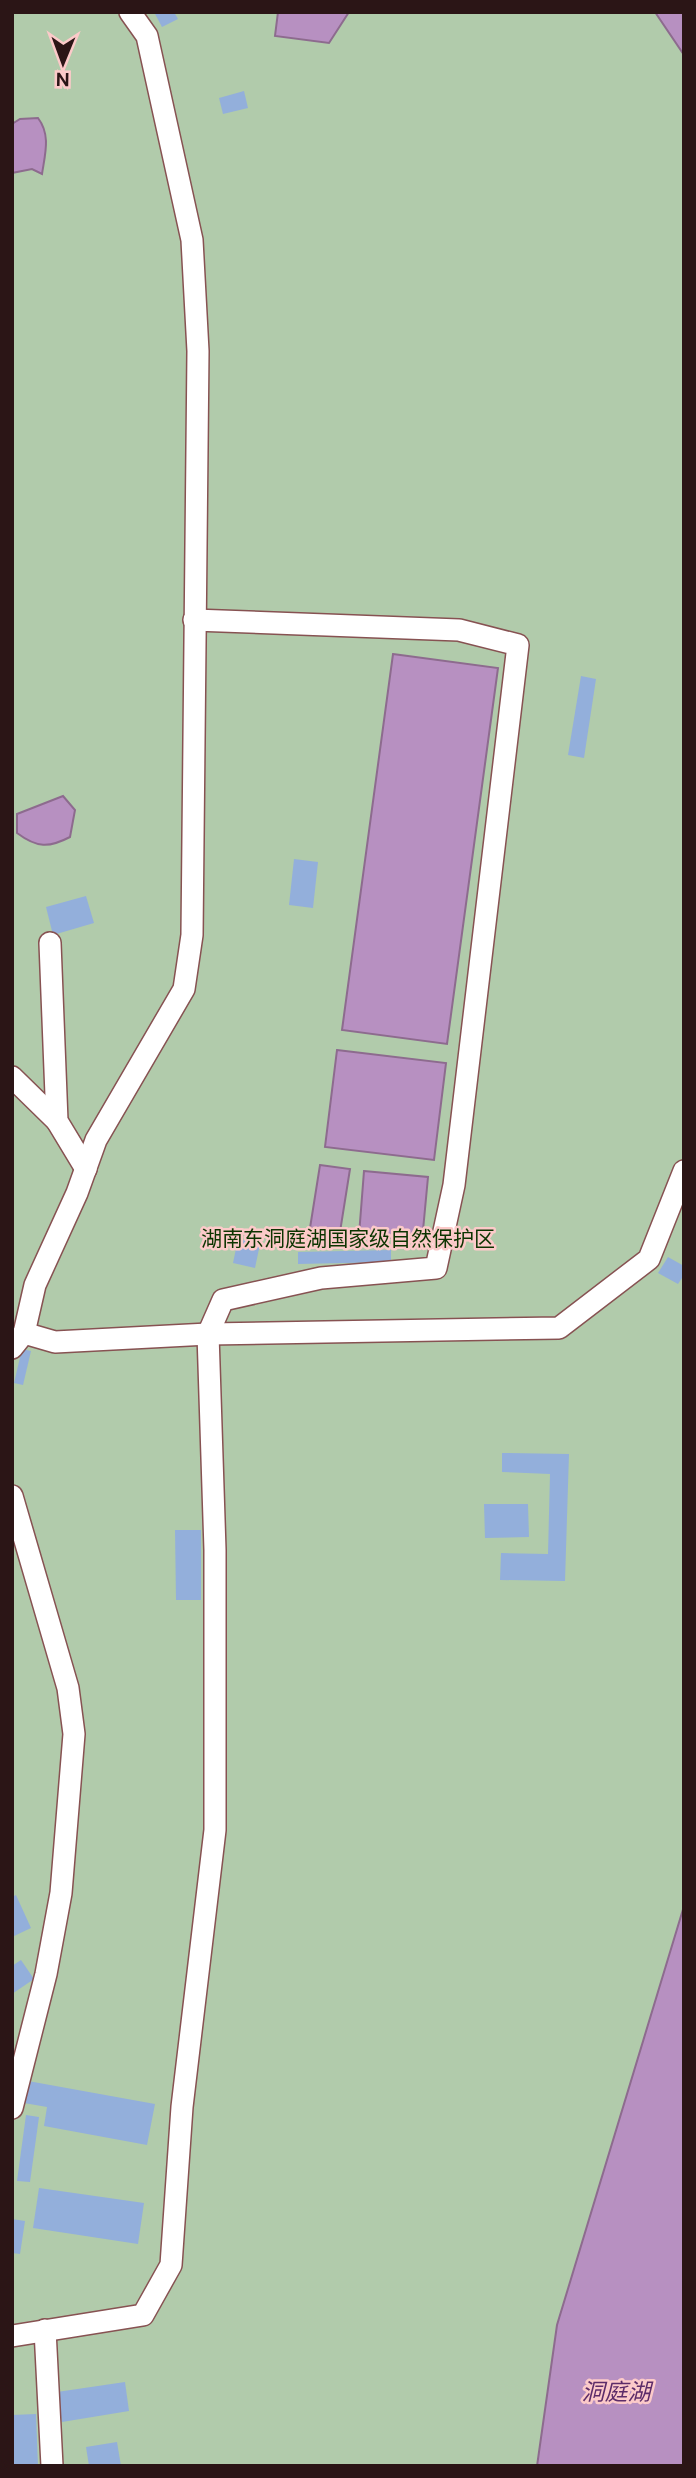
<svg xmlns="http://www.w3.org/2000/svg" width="696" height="2478" font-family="'DM Sans','Noto Sans SC',sans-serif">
<rect width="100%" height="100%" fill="#fccac9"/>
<rect fill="#b1cbab" x="12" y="12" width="672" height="2454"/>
<g fill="#b790c1" stroke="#8d6b8e" stroke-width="2">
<polygon points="278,12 349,12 329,43 275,36"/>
<polygon points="655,12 684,12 684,55"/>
<path d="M38,118C51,135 45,154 42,174L32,169L12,173V124L20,119Z"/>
<polygon points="393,654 498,668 447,1044 342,1030"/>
<path d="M63,796L75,810L70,837C49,848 37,848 17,833V814Z"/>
<polygon points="337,1050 446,1063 434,1160 325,1147"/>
<polygon points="320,1165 350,1169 340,1232 310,1228"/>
<polygon points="364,1171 428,1177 422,1241 359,1235"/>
<polygon points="684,1906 684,2466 537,2466 557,2325"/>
</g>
<g fill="#93afdb">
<polygon points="154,12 174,12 178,19 162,27"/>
<polygon points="244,91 248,108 223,114 219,98"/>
<polygon points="581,676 596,679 584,758 568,755"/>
<polygon points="294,859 318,862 313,908 289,905"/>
<polygon points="86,896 94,923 53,935 46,907"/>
<polygon points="238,1239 260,1244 255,1268 233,1263"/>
<polygon points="391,1250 391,1262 298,1264 298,1252"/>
<polygon points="668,1257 684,1266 684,1275 678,1284 658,1273"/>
<polygon points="22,1349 31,1351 23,1385 14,1383"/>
<polygon points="502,1453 569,1454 565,1581 500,1580 501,1553 548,1554 550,1474 502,1472"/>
<polygon points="484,1504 528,1504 529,1537 485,1538"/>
<polygon points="175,1530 201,1530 201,1600 176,1600"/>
<polygon points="16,1895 31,1928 12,1937 12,1897"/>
<polygon points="21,1960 34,1979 12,1994 12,1966"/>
<polygon points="28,2081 155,2104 147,2145 44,2126 47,2107 24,2103"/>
<polygon points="26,2115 39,2117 30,2182 17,2181"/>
<polygon points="39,2188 144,2203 138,2244 33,2228"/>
<polygon points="12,2219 25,2221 20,2254 12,2253"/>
<polygon points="125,2382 129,2411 62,2422 57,2392"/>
<polygon points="36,2414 38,2466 12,2466 12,2415"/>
<polygon points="117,2442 121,2466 89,2466 86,2447"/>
</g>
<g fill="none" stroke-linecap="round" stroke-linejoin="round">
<defs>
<g id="minor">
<polyline points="50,943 57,1121 86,1169"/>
<polyline points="12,1077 57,1121"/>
<polyline points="24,1333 35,1285 77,1193 96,1140 184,989 192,935 198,351 192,240 147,36 130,12"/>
<polyline points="12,1348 24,1333 55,1342 208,1334 559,1328 649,1259 684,1171"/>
<polyline points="12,1496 68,1688 74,1734 61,1893 46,1974 12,2108"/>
<polyline points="45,2330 52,2466"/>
<polyline points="12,2336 143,2315 171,2265 182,2107 215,1830 215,1550 208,1334 223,1300 321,1278 436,1268 454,1185 518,645 459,630 194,620"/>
</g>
</defs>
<use href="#minor" stroke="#875252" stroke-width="24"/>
<use href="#minor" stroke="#fff" stroke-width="21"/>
</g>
<g text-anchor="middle" stroke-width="5" stroke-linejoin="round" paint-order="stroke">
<g font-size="21" fill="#0c3400" stroke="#fccac9">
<text x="348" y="1246">湖南东洞庭湖国家级自然保护区</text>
</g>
<g font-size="23" font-style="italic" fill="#5d2c69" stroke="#fccac9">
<text x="616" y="2400">洞庭湖</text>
</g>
</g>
<rect width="696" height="2478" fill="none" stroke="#2b1516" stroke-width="28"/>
<g transform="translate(63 63) rotate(181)" stroke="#fccac9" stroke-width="5" paint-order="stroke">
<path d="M0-5L12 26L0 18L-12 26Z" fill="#2b1516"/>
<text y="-10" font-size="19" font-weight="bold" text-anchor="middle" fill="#2b1516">N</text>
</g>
</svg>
